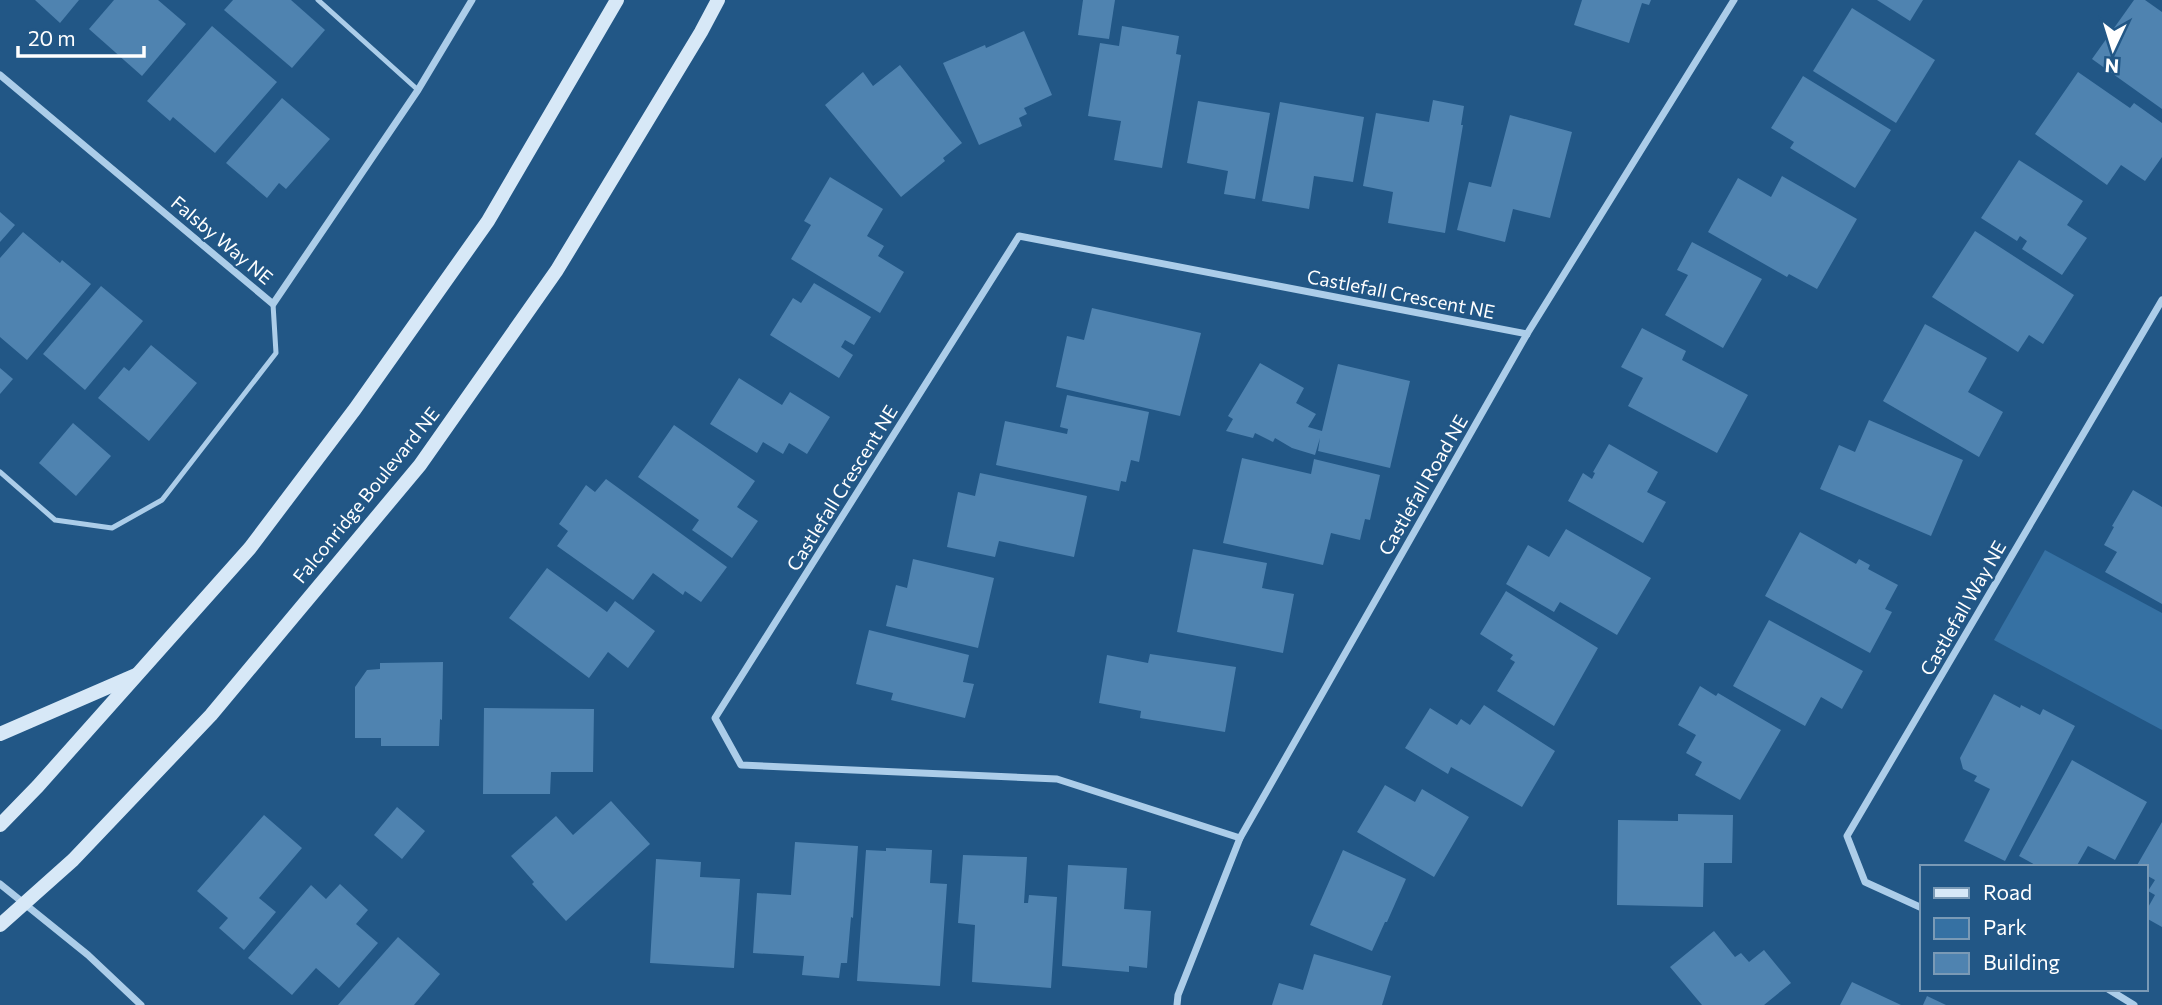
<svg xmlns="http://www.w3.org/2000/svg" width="2162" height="1005" font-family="Commissioner,sans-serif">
<rect width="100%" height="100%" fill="#225786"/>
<polygon fill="#3671a3" points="2045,550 2162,613 2162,730 1994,640"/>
<g fill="#4f83b0">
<polygon points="35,0 79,0 60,23"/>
<polygon points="114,0 158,0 186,24 142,76 89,29"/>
<polygon points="233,0 291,0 325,30 292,68 224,10"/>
<polygon points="1083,0 1115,0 1109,39 1078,35"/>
<polygon points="1582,0 1651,0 1649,5 1642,3 1629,43 1574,25"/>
<polygon points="1877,0 1923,0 1910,21"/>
<polygon points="2134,0 2145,0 2162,12 2162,109 2092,59"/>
<polygon points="1852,8 1935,60 1896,123 1813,71"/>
<polygon points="212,26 277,82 215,153 173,117 170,121 147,101"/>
<polygon points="1122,26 1179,36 1176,54 1181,55 1162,168 1114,160 1121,121 1088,116 1100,43 1119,46"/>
<polygon points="1024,31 1052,95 1024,108 1027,114 1019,118 1022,126 979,145 943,63 985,45 986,48"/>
<polygon points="900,65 962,143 943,158 945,161 901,197 825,105 863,72 873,86"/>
<polygon points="2078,72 2130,108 2134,103 2162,123 2162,157 2145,181 2121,165 2107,185 2035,134"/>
<polygon points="1803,76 1891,130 1855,188 1790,148 1794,142 1771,128"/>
<polygon points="282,98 330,139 286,189 279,183 267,198 226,163"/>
<polygon points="1433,100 1464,106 1461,125 1463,125 1445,233 1388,223 1393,192 1363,186 1376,113 1429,122"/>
<polygon points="1198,101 1270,113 1255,199 1224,194 1228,171 1187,163"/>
<polygon points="1280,102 1364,117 1353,182 1314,176 1309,209 1262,201"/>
<polygon points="1510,115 1572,132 1550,218 1513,209 1505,242 1457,230 1469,182 1491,187"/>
<polygon points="2019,160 2083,201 2067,225 2087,238 2062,275 2022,249 2027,241 2020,236 2017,241 1981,218"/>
<polygon points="1782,176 1857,219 1817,289 1789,274 1787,277 1708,232 1738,178 1771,197"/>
<polygon points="830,177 883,209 867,236 884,246 878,256 904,272 880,313 791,259 811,225 804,221"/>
<polygon points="0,212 15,225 0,242"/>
<polygon points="1975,231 2074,295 2043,344 2029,335 2018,352 1932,297"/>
<polygon points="23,232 60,263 62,260 91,284 27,360 0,337 0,258"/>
<polygon points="1692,242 1762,279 1723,348 1665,315 1688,275 1677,270"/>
<polygon points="814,283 871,317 854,345 845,340 841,347 853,355 839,378 770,335 793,298 801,303"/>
<polygon points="101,286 143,321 85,390 43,354"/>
<polygon points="1092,308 1201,333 1180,416 1056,387 1067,336 1084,340"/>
<polygon points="1925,324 1987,358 1968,392 2003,412 1979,457 1883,401"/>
<polygon points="1642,328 1686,351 1682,360 1748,395 1717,453 1628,406 1643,378 1621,367"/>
<polygon points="151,345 197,383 149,441 98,398 124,367 129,371"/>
<polygon points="1260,363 1304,388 1296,403 1316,414 1308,427 1322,431 1338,364 1410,381 1390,468 1318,451 1320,438 1315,455 1292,448 1275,438 1273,442 1255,433 1253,438 1226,431 1233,419 1228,416"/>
<polygon points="0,368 13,379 0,394"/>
<polygon points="739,378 782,405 790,392 830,417 807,454 789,443 783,454 763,442 757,453 710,424"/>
<polygon points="1067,395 1149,412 1139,462 1131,460 1126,482 1121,481 1119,491 996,465 1005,421 1067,434 1068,429 1060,427"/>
<polygon points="1869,420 1963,460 1931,536 1820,489 1839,445 1855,452"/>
<polygon points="73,423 111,456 76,496 39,463"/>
<polygon points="674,425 755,481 737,507 758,521 732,558 692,530 699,520 638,477"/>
<polygon points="1609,444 1658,472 1647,492 1666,502 1643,543 1568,501 1583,473 1592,479 1595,473 1593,472"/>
<polygon points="1242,458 1311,474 1314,459 1380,475 1370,520 1365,519 1360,540 1331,533 1323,565 1223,543"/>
<polygon points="980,473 1087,496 1074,557 999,541 995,557 947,547 958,492 975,496"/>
<polygon points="606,479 727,567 701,602 685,591 683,595 653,573 633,600 557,546 568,531 559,524 586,485 595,492"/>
<polygon points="2133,490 2162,507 2162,604 2105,572 2117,552 2104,545 2114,527 2112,526"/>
<polygon points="1566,529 1651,578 1617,635 1560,602 1554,612 1506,584 1528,545 1549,557"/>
<polygon points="1800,532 1856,564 1859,559 1870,565 1868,569 1898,585 1885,609 1892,612 1870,653 1765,596"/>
<polygon points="1193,549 1267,563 1262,588 1294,594 1283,653 1177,632"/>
<polygon points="913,559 994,578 978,648 886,626 896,585 907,588"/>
<polygon points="547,568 607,612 615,601 655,631 628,668 608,652 589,678 509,618"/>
<polygon points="1506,591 1598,648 1554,726 1497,691 1515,662 1510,659 1513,655 1480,634"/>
<polygon points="1769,620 1863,671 1842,709 1821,697 1805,726 1733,686"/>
<polygon points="869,630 969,655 963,682 974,684 965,718 891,700 893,693 856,684"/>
<polygon points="1150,654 1236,667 1225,732 1140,718 1141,711 1099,703 1107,655 1148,663"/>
<polygon points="443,662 442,720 440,719 439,746 381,746 381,738 355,738 355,687 367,670 380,669 380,663"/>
<polygon points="1700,686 1716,696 1718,693 1781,730 1740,800 1695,775 1702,762 1686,753 1696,735 1678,725"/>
<polygon points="1994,694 2020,708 2021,705 2040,715 2043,709 2075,726 2005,861 1964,841 1990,789 1974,781 1977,776 1963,769 1960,758"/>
<polygon points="1484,705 1555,751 1522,807 1451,767 1448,774 1405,748 1430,708 1457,725 1461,719 1470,725"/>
<polygon points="484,708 594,709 593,772 551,772 550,794 483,794"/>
<polygon points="2072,760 2147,802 2115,860 2088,846 2076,867 2039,867 2019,856"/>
<polygon points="1385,785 1415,802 1422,789 1469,817 1434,877 1357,832"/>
<polygon points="611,801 650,844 566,921 532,884 534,882 511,856 556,816 573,835"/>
<polygon points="397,807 425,831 402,859 374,835"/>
<polygon points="1678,814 1733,815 1732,863 1704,863 1703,907 1617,905 1618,820 1678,821"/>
<polygon points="264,815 302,848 259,898 276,912 244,950 219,928 228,918 197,891"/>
<polygon points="2162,822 2162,927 2146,918 2146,911 2155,895 2148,891 2155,880 2146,875 2146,867 2136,867"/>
<polygon points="795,842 858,846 853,918 851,917 847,963 841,963 839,978 802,975 804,956 753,953 757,893 791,895"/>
<polygon points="886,848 932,850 930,883 947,884 940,986 857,981 866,850 886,851"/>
<polygon points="1343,850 1406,879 1387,922 1385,922 1372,951 1310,925"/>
<polygon points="963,855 1027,857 1024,903 1028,903 1029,895 1057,897 1051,988 972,982 975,925 958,923"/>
<polygon points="656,859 701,862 700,877 740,879 734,968 650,963"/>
<polygon points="1068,865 1127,868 1124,909 1151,911 1147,968 1129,966 1129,972 1062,966"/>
<polygon points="340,884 368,910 356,924 378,943 339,988 316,968 292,995 248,958 311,885 326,899"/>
<polygon points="1714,931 1735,957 1741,953 1749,962 1764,950 1791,983 1764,1005 1702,1005 1670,967"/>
<polygon points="398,937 440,974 414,1005 338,1005"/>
<polygon points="1314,954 1391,976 1382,1005 1272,1005 1279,983 1303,990"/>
<polygon points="1852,982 1901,1005 1840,1005"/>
<polygon points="1927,996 1946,1005 1923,1005"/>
</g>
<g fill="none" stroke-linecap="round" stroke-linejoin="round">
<g stroke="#accde9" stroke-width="5">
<polyline points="318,0 418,90"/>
<polyline points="0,472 55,520 112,528 162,500 276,353 273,304"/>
</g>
<g stroke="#accde9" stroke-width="7">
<polyline points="0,75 273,304 418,90 472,0"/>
<polyline points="1240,838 1057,779 741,765 715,718 1019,236 1527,334"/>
<polyline points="0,884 88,955 141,1005"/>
<polyline points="1922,908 1865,882 1847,836 2162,300"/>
<polyline points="2108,989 2134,1005"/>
<polyline points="1177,1005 1178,995 1240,838 1527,334 1734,0"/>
</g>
<g stroke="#d7e8f7" stroke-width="14">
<polyline points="0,734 136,675"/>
<polyline points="0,825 38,786 250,548 355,409 488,221 617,0"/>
<polyline points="0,925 73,860 211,715 420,465 557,270 701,32 718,0"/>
</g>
</g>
<g text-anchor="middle" stroke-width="5" stroke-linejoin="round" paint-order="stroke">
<g font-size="19" fill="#fff" stroke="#225786">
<text transform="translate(222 240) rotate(40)" y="7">Falsby Way NE</text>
<text transform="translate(1401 294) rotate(11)" y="7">Castlefall Crescent NE</text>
<text transform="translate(1423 485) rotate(-60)" y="7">Castlefall Road NE</text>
<text transform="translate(842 488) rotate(-58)" y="7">Castlefall Crescent NE</text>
<text transform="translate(366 495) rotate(-51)" y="7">Falconridge Boulevard NE</text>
<text transform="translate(1963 608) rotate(-60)" y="7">Castlefall Way NE</text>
</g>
</g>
<rect x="1920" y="865" width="228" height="126" fill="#225786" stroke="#7a9ab6" stroke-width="2"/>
<rect x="1934" y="888" width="35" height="10" fill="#d7e8f7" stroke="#7a9ab6" stroke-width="2"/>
<text x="1983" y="900" font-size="21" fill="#ffffff">Road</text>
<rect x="1934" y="918" width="35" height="21" fill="#3671a3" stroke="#7a9ab6" stroke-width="2"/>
<text x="1983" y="935" font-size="21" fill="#ffffff">Park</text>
<rect x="1934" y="953" width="35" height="21" fill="#4f83b0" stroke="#7a9ab6" stroke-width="2"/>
<text x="1983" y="970" font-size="21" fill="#ffffff">Building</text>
<g transform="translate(2113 49) rotate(184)" stroke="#225786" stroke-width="5" paint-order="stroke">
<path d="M0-5L12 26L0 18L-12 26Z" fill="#ffffff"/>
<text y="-10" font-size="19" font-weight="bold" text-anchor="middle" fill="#ffffff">N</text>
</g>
<path d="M18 46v10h126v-10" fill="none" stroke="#ffffff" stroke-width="3.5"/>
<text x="28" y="46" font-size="21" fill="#ffffff" stroke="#225786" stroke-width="5" paint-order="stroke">20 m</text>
</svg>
